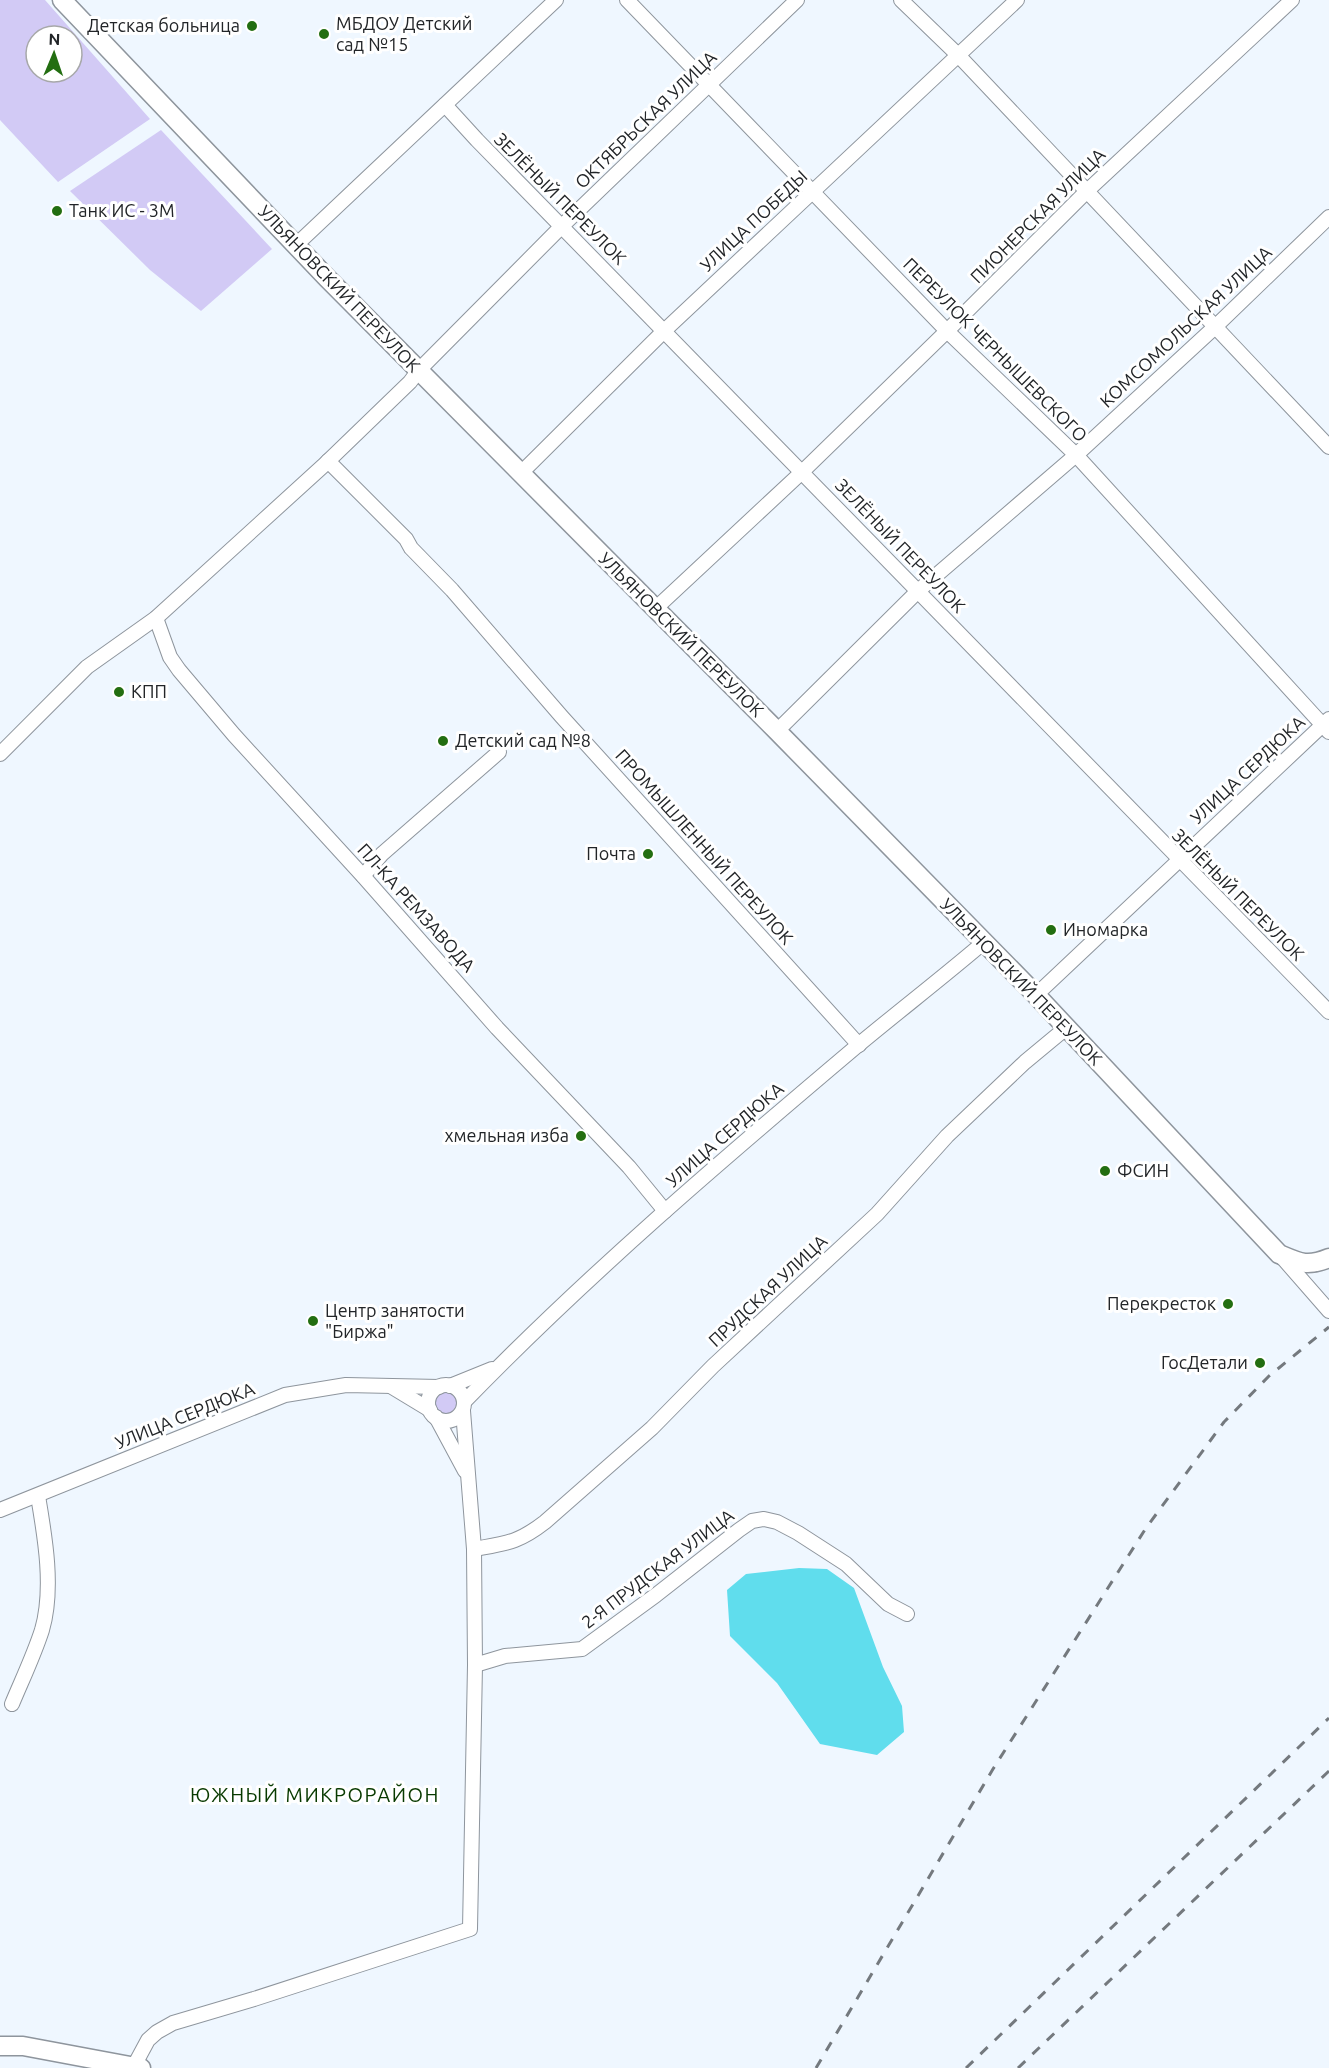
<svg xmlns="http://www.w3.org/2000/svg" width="1329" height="2068" font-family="Ubuntu,sans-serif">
<rect width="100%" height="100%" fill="#eff7ff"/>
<g fill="#d2caf5" fill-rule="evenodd">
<path d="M0,0H45L150,119L58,182L0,120ZM36,36H72V72H36Z"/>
<polygon points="161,130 272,249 201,311 150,270 70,191"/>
<circle cx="446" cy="1403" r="11"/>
</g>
<polygon fill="#60dded" points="799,1568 827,1569 854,1588 883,1667 902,1706 904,1732 877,1755 820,1744 777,1683 730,1636 727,1590 746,1574"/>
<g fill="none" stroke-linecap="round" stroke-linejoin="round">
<defs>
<g id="minor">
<polyline points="627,0 947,331 1076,455 1329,732"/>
<polyline points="901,0 958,55 1329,447"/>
<polyline points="445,105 477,140 1329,1012"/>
<polyline points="295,246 556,0"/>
<polyline points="328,461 406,539 411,548 452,590 562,717 859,1045"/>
<polyline points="521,473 664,331 1017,0"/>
<polyline points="655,609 802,472 947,331 1087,191 1292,0"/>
<polyline points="156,618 170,657 179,670 234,735 363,876 497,1028 629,1167 665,1211"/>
<polyline points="777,731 918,591 1076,455 1216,326 1329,217"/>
<polyline points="0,754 87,667 156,618 323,466 410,382 419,370 562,226 797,0"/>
<polyline points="363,876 382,854 499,752"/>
<polyline points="1036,995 1329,719"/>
<polyline points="1281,1256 1329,1311"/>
<circle cx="446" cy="1403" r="18"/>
<polyline points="450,1386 492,1369"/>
<polyline points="392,1387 430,1410"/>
<path d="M464,1402C587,1275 722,1160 857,1046C899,1011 942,978 983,943"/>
<polyline points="436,1417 465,1471"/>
<polyline points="0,1510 285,1395 346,1385 439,1387"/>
<path d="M474,1549C507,1543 518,1543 545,1522L652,1428L713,1366L877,1214L947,1136L1025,1062L1066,1028"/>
<polyline points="475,1665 505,1656 582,1649 656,1595 739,1530 752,1521 764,1519 777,1522 798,1533 846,1564 888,1604 907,1614"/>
<path d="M12,1704C22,1680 34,1655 42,1630C54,1589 45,1537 38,1496"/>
<polyline points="134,2066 148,2040 157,2032 173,2023 254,1999 470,1929 475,1665 474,1549 463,1411"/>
</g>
<g id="major">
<path d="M62,0L327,278L777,731L1036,995L1279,1254C1300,1263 1307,1267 1329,1258"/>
<polyline points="0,2046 23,2046 141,2068"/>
</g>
</defs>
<use href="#minor" stroke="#8e959d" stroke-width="16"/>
<use href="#major" stroke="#8e959d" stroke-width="21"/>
<use href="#minor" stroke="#fff" stroke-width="14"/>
<use href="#major" stroke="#fff" stroke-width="18"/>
<g stroke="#74797e" stroke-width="3" stroke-dasharray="10 10" stroke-linecap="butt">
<polyline points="816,2068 993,1769 1146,1528 1224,1422 1269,1376 1329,1327"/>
<polyline points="966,2068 1329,1718"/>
<polyline points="1018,2068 1329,1771"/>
</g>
</g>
<g fill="#236e11" stroke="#fff" stroke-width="2">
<circle cx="252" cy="26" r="6"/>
<circle cx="324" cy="34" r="6"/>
<circle cx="57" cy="211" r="6"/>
<circle cx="119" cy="692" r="6"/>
<circle cx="443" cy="741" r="6"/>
<circle cx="648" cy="854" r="6"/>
<circle cx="1051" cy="930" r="6"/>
<circle cx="581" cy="1136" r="6"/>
<circle cx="1105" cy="1171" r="6"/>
<circle cx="1228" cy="1304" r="6"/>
<circle cx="313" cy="1321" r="6"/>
<circle cx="1260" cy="1363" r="6"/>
</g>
<g text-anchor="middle" stroke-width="6" stroke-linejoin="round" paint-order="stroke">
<g font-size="18" fill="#222528" stroke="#fff" text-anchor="start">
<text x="336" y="30">МБДОУ Детский<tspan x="336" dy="21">сад №15</tspan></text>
<text x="240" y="32" text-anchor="end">Детская больница</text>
<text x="69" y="217">Танк ИС - 3М</text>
<text x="131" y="698">КПП</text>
<text x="455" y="747">Детский сад №8</text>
<text x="636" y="860" text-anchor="end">Почта</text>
<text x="1063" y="936">Иномарка</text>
<text x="569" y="1142" text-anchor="end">хмельная изба</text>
<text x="1117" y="1177">ФСИН</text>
<text x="1216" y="1310" text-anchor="end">Перекресток</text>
<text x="325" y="1317">Центр занятости<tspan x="325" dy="21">"Биржа"</tspan></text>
<text x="1248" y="1369" text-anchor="end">ГосДетали</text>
</g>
<g font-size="18" fill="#222528" stroke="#fff">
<text transform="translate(646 120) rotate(-44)" y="6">ОКТЯБРЬСКАЯ УЛИЦА</text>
<text transform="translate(560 199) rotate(45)" y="6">ЗЕЛЁНЫЙ ПЕРЕУЛОК</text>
<text transform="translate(1038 216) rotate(-45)" y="6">ПИОНЕРСКАЯ УЛИЦА</text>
<text transform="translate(754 221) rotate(-43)" y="6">УЛИЦА ПОБЕДЫ</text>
<text transform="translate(339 289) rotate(46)" y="6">УЛЬЯНОВСКИЙ ПЕРЕУЛОК</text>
<text transform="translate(1186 327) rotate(-43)" y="6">КОМСОМОЛЬСКАЯ УЛИЦА</text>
<text transform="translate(995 350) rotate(45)" y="6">ПЕРЕУЛОК ЧЕРНЫШЕВСКОГО</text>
<text transform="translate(900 546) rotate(46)" y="6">ЗЕЛЁНЫЙ ПЕРЕУЛОК</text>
<text transform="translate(681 635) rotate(45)" y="6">УЛЬЯНОВСКИЙ ПЕРЕУЛОК</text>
<text transform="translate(1248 770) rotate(-43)" y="6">УЛИЦА СЕРДЮКА</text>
<text transform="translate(704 847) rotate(48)" y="6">ПРОМЫШЛЕННЫЙ ПЕРЕУЛОК</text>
<text transform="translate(1238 895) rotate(45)" y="6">ЗЕЛЁНЫЙ ПЕРЕУЛОК</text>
<text transform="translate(416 908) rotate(48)" y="6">ПЛ-КА РЕМЗАВОДА</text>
<text transform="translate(1021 982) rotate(46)" y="6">УЛЬЯНОВСКИЙ ПЕРЕУЛОК</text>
<text transform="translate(725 1135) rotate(-41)" y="6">УЛИЦА СЕРДЮКА</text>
<text transform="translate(768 1291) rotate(-43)" y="6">ПРУДСКАЯ УЛИЦА</text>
<text transform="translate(185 1416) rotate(-22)" y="6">УЛИЦА СЕРДЮКА</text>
<text transform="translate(658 1569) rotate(-37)" y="6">2-Я ПРУДСКАЯ УЛИЦА</text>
</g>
<g font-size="20" letter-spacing="1.5" fill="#083a00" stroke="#fff">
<text x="315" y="1802">ЮЖНЫЙ МИКРОРАЙОН</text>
</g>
</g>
<g transform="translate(54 54) rotate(2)"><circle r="28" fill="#ffffff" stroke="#a7a8a9" stroke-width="1.5"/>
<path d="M0-4.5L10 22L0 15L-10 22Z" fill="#236e11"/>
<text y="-9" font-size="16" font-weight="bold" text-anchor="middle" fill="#222528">N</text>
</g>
</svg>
